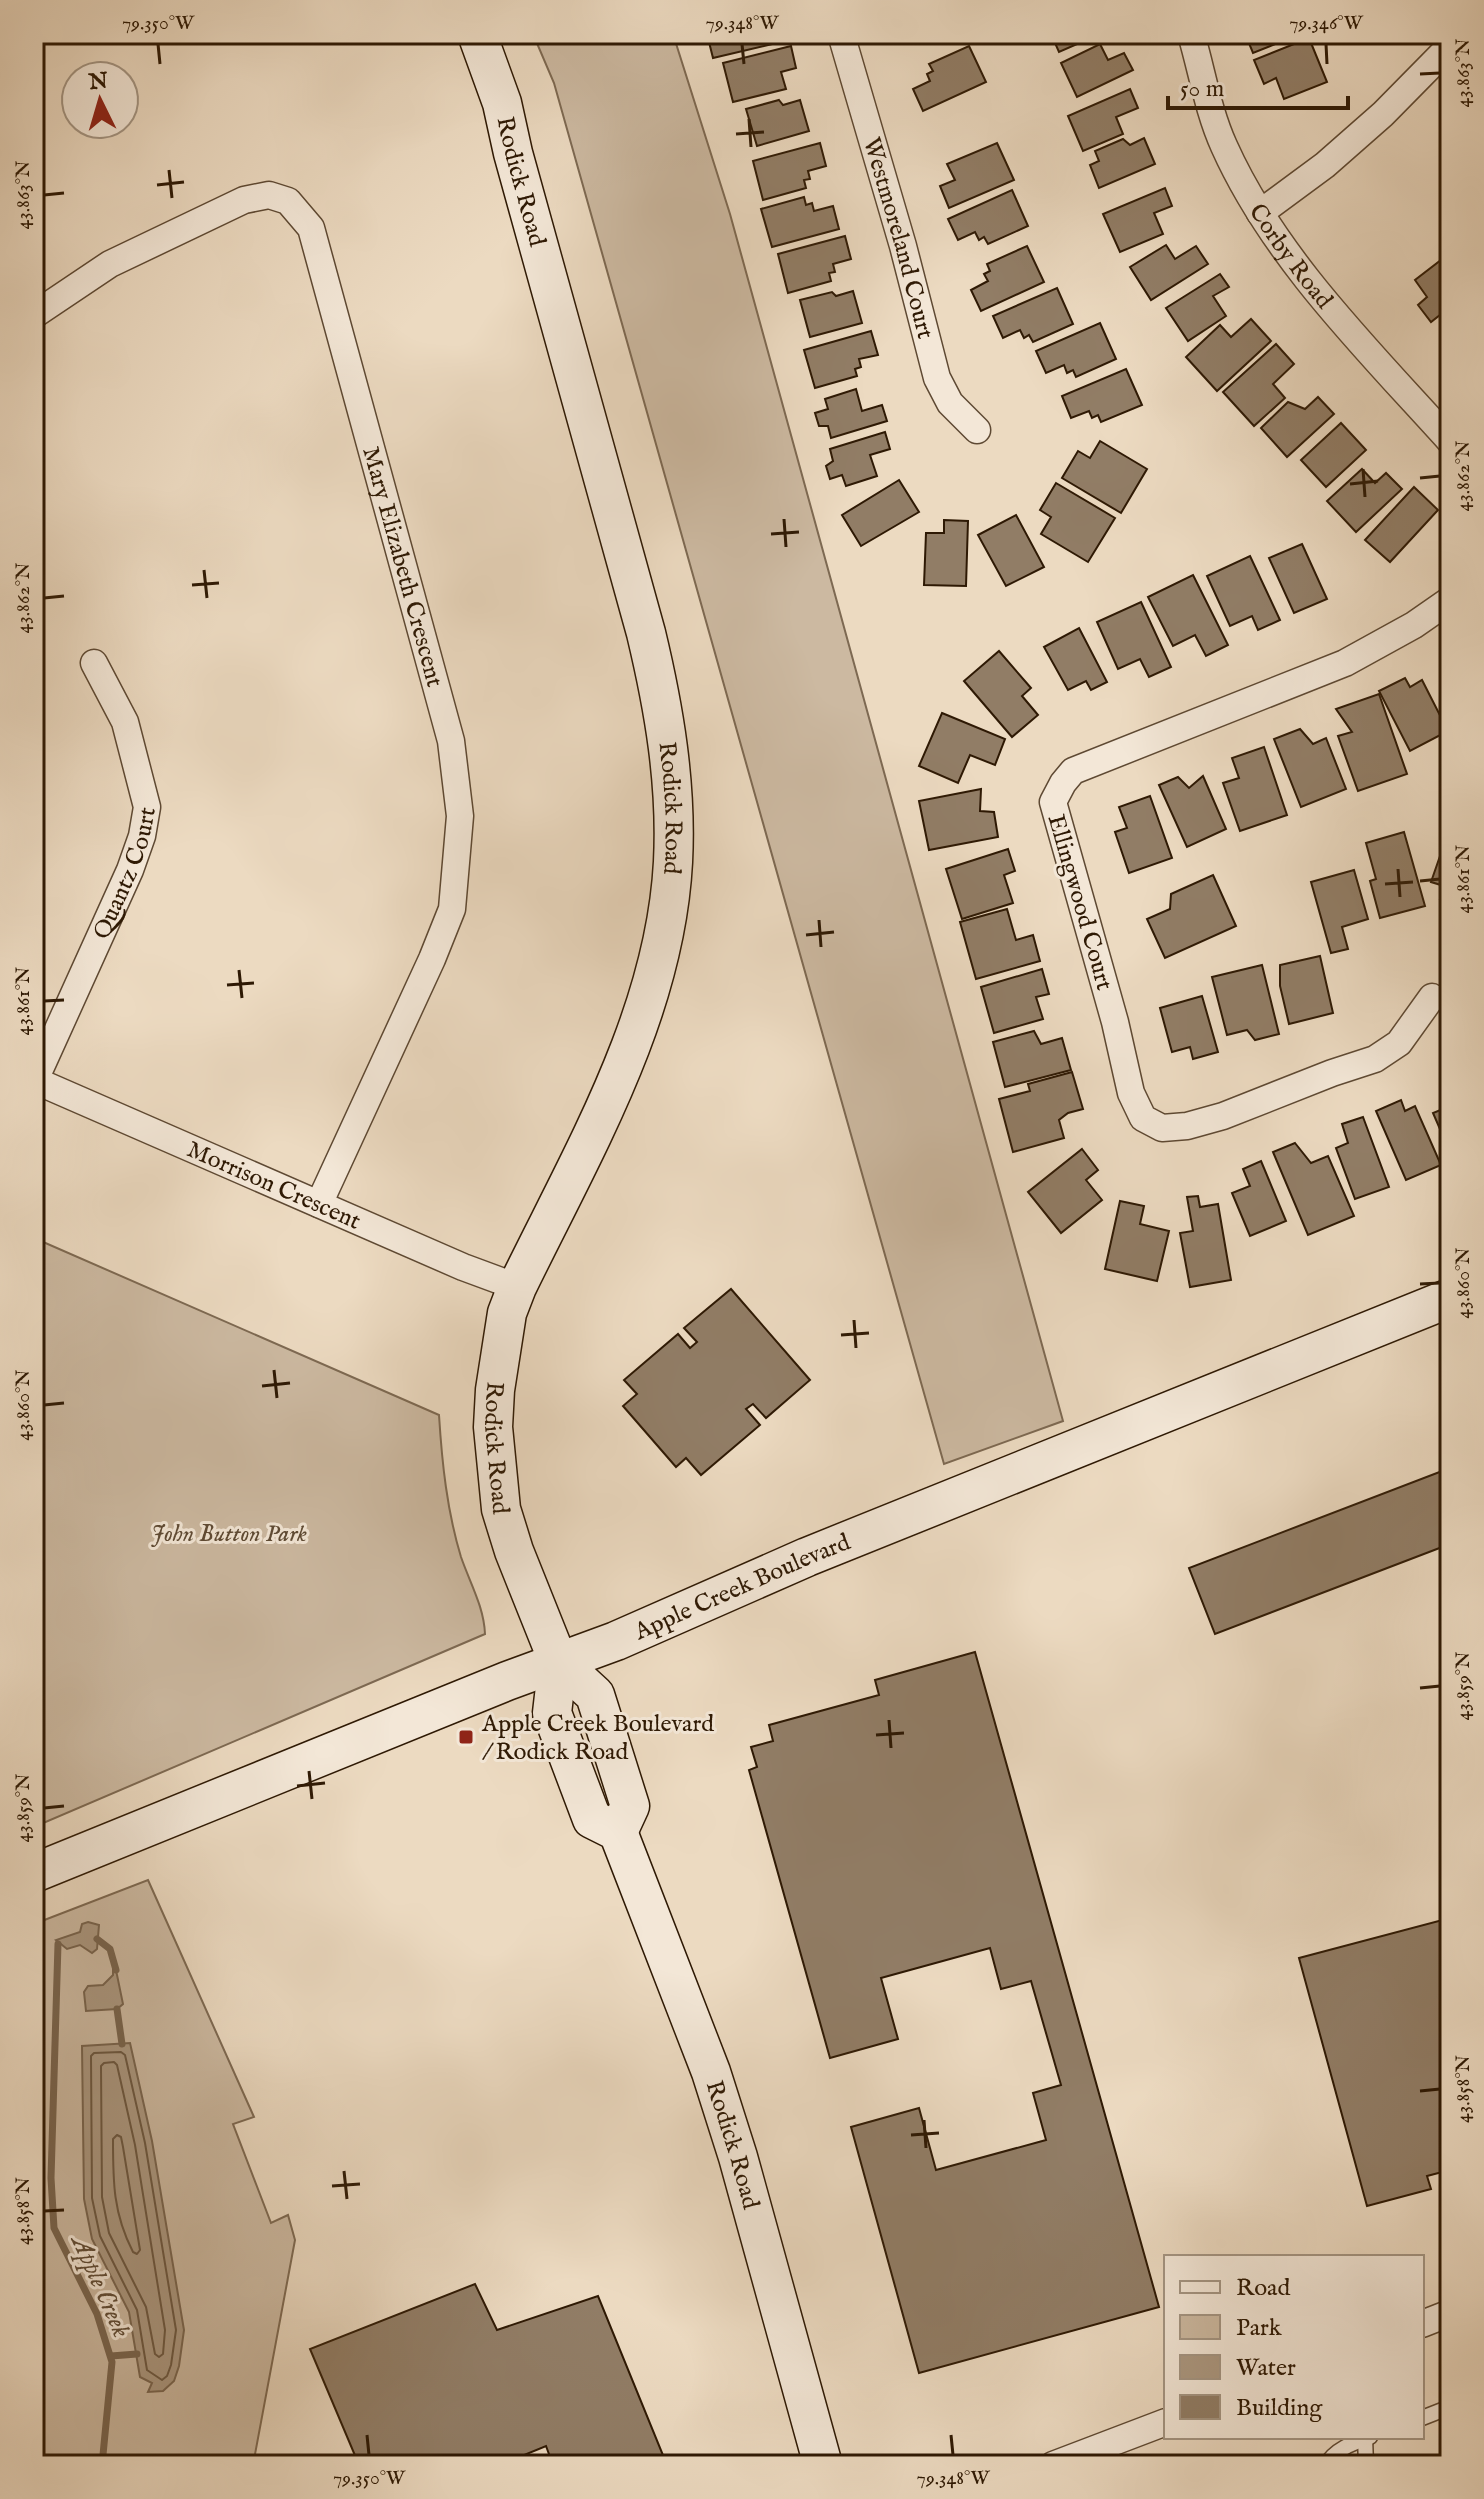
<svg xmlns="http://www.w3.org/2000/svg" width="1484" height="2499" font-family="'IM FELL English',serif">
<rect width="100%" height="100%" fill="#ecdac1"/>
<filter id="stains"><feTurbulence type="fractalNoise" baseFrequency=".0025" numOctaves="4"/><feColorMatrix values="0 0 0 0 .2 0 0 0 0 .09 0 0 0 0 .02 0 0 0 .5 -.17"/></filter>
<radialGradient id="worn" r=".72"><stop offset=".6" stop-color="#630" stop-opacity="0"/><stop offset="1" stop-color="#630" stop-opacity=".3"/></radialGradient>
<g fill="#ccb9a1" stroke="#7d6952" stroke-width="2">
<polygon points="533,34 673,34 730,214 1063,1421 944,1464 554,83"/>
<path d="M34,1238L439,1415C442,1463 447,1511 461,1557C470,1583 484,1607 485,1634L34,1827Z"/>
<polygon points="148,1880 254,2117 233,2124 271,2223 288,2215 295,2240 253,2465 34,2465 34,1924"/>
</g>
<g fill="#ab9881" stroke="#79654f" stroke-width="2">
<polygon points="88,1922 99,1925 97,1949 92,1953 80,1945 67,1949 56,1940 80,1932 82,1924"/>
<polygon points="113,1968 116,1970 123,2004 117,2009 86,2011 84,1992 88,1986 103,1985 113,1975"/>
<polygon points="130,2043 152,2141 184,2330 179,2366 174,2381 163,2391 148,2392 152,2383 140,2377 129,2312 92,2239 84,2199 82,2046"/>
</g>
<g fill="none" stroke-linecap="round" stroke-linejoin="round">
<g stroke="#6c5842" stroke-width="2">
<polygon points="121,2052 125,2055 145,2143 176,2330 171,2365 167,2376 162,2380 147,2370 137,2310 100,2236 92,2198 91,2056 94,2053"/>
<polygon points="114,2062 117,2065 135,2145 165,2330 163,2354 159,2357 155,2354 146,2307 109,2233 102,2197 101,2066 104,2063"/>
<path d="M117,2135L121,2137L123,2147L140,2250L137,2254L133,2252C113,2213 113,2182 113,2139Z"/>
</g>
<g stroke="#79654f" stroke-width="7">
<polyline points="97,1939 110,1949 116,1970"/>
<polyline points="58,1944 51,2178 54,2228 97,2314 112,2362 102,2465"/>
<polyline points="117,2009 122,2044"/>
<polyline points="111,2356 137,2354"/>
</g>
</g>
<g fill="#917d66" stroke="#2e1904" stroke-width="2">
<polygon points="707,34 779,34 781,42 713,58"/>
<polygon points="1051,34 1100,34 1059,52"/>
<polygon points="1250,34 1300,34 1253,53 1246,36"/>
<polygon points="1309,38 1327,82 1284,99 1276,78 1264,84 1254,60"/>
<polygon points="1100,44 1108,60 1124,53 1133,70 1077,97 1061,63"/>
<polygon points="791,46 796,68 781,72 786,89 733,102 723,63"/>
<polygon points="969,46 986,82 923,111 913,89 930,81 927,74 933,71 929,64"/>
<polygon points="1130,89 1138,108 1116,117 1123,134 1083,151 1068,116"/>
<polygon points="779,100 783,105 800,100 809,131 757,146 746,109"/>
<polygon points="1144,138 1155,164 1099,188 1090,165 1099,161 1095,151 1123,139 1130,145"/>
<polygon points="820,143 826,166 808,171 810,179 804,180 806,188 763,200 753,161"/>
<polygon points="997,143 1014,180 949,208 940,186 955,180 947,164"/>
<polygon points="1165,188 1172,206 1154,213 1163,234 1120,252 1103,214"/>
<polygon points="1012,190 1028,226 988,244 984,237 979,240 975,232 958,240 948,219"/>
<polygon points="804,197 806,205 812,203 814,211 833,206 839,229 772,247 761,209"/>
<polygon points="845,236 851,259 833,264 835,272 829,273 831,281 788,293 778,254"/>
<polygon points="1166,245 1175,259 1196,246 1208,264 1151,300 1130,267"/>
<polygon points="1027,246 1044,282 981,311 971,290 988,281 984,274 990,271 987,264"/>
<polygon points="1450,253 1450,307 1431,322 1418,305 1427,297 1415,280"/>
<polygon points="1220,274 1229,287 1213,296 1226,316 1188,341 1166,308"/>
<polygon points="1057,288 1073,324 1033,342 1029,335 1024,338 1020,330 1003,338 993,316"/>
<polygon points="853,291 862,323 810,337 800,300 832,292 836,296"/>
<polygon points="1251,319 1271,341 1217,391 1186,357 1220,325 1231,337"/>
<polygon points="1100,323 1116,359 1076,377 1073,370 1067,373 1064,365 1046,373 1036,351"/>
<polygon points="871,331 878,355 859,359 861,367 855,369 857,376 815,388 804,350"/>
<polygon points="1276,344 1294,364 1273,384 1285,398 1254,426 1223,392"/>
<polygon points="1126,369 1142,405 1101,422 1098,415 1092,418 1089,411 1071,418 1062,396"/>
<polygon points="856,389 862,411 882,405 887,421 831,438 828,426 819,426 815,413 828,409 825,399"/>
<polygon points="1318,397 1334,414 1287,457 1261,428 1288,402 1305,409"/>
<polygon points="1341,423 1366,450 1326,487 1301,460"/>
<polygon points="885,432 890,449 870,455 877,476 846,486 842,475 830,479 826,466 833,461 830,449"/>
<polygon points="1100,441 1147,469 1121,513 1062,478 1078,451 1090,458"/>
<polygon points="1362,469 1375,483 1386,473 1402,489 1356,532 1327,501"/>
<polygon points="899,480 919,512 861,546 842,515"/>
<polygon points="1056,483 1115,518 1088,562 1041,534 1051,517 1040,510"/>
<polygon points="1414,487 1438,510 1390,562 1365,540"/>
<polygon points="1016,515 1044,567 1006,586 978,535"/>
<polygon points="944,520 968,521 966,586 924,585 926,533 944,533"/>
<polygon points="1302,544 1327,599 1294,613 1269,558"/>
<polygon points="1250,556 1280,620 1258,630 1252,616 1230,626 1207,576"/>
<polygon points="1193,575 1228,645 1206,656 1195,635 1173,646 1148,597"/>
<polygon points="1141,602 1171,667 1149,677 1140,659 1118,669 1097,622"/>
<polygon points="1079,628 1107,682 1091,690 1086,681 1068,690 1044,647"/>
<polygon points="999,651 1031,688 1022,696 1038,715 1012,737 964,681"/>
<polygon points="1405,678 1410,687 1422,680 1448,731 1410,751 1379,691"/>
<polygon points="1379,694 1407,774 1358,791 1338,736 1352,732 1336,709"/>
<polygon points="942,713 1005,739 995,765 970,755 958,783 919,766"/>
<polygon points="1300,729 1313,744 1326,738 1346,789 1301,807 1274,739"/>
<polygon points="1264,747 1287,815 1240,831 1223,783 1239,778 1232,758"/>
<polygon points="1203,776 1226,829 1187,847 1159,785 1178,777 1189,788"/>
<polygon points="981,789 980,811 994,812 998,837 929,850 919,801"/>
<polygon points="1150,796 1172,858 1129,873 1115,832 1127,828 1119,807"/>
<polygon points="1404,832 1425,906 1380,918 1370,881 1376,879 1366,843"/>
<polygon points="1448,833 1450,833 1450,903 1440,899 1444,886 1431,882"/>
<polygon points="1008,849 1015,871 1004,875 1013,903 962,919 946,869"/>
<polygon points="1354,870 1368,919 1342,927 1348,949 1331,953 1311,882"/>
<polygon points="1213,875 1236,926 1165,958 1147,919 1170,909 1171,894"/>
<polygon points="1007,909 1016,940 1033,935 1040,961 976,979 960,922"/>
<polygon points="1320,956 1333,1013 1289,1024 1280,986 1280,965"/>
<polygon points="1262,965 1279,1034 1255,1040 1247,1030 1227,1035 1212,977"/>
<polygon points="1042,969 1049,994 1036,997 1043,1019 994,1033 981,987"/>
<polygon points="1202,996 1218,1052 1193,1059 1190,1047 1172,1052 1160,1008"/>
<polygon points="1034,1031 1041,1044 1062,1038 1071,1070 1005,1087 993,1042"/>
<polygon points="1072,1072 1083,1109 1068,1113 1059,1120 1064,1138 1013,1152 999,1099 1030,1091 1028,1084"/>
<polygon points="1450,1092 1450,1152 1433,1113 1448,1107 1442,1095"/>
<polygon points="1401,1100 1405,1111 1415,1106 1441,1165 1406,1180 1376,1111"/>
<polygon points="1363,1117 1389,1187 1355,1199 1336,1148 1348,1143 1342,1124"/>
<polygon points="1295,1143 1311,1163 1328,1156 1354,1216 1308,1235 1273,1152"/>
<polygon points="1082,1149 1098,1170 1086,1180 1102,1200 1061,1233 1028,1192"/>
<polygon points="1261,1161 1286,1221 1250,1236 1232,1193 1250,1186 1243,1169"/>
<polygon points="1198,1196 1200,1207 1218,1204 1231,1280 1190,1287 1180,1233 1193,1231 1187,1197"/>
<polygon points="1120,1201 1144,1206 1140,1224 1169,1231 1157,1281 1105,1269"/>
<polygon points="731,1289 810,1380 766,1418 753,1404 746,1409 760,1425 701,1475 686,1458 676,1467 623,1406 637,1394 624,1380 678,1334 690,1348 697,1342 684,1328"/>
<polygon points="1450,1468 1450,1544 1215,1634 1189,1568"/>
<polygon points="975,1652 1159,2307 919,2373 851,2127 919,2108 936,2170 1046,2140 1033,2093 1061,2085 1031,1981 1001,1989 990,1948 881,1978 898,2039 830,2058 749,1770 757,1767 751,1747 773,1741 769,1725 879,1695 875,1680"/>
<polygon points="1450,1918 1450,2170 1427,2176 1431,2189 1367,2206 1299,1958"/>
<polygon points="475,2284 497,2330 598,2296 667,2465 553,2465 546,2446 500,2465 359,2465 310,2349"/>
<polygon points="1450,2453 1450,2465 1419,2465"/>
</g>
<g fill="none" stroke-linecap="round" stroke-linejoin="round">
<defs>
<g id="lane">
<polyline points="1422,2418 1450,2407"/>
<polyline points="1365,2437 1366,2465"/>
<path d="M1326,2465C1335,2449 1353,2443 1370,2437"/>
</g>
<g id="street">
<path id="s1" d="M841,34L903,246L937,378L950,403L977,430"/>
<path id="s2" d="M1191,34C1202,71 1208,111 1224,146C1274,258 1369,351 1450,441"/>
<polyline points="1260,213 1325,165 1383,114 1450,46"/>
<path id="s3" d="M34,315L110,264L244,200L269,195L288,201L311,228L451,741L460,816L452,909L432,959L319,1204"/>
<polyline points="1432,997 1399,1043 1375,1059 1332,1073 1223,1116 1187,1126 1162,1128 1143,1118 1131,1093 1115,1022 1053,802 1063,783 1073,771 1345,663 1414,625 1450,600"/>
<path id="s4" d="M34,1080L463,1267L517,1287"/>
<path id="s5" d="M35,1080L130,870L142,836L147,807L125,722L94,663"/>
<polyline points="1422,2324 1450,2313"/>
<polyline points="1053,2465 1166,2422"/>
</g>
<g id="secondary">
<path id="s6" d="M477,34L502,103L513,153L646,633C664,708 677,784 673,862C665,1015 582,1153 517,1287L507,1313L495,1390L493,1427L501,1509L514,1551L558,1661L595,1695L630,1806L618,1832"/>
<path id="s7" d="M558,1661L552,1713L592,1819L618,1832L711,2072L738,2157L823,2465"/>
<path id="s8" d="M34,1873L507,1681L616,1641L807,1557L1450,1298"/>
</g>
</defs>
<use href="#lane" stroke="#5e4933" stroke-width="17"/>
<use href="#street" stroke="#5e4933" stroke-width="29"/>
<use href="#secondary" stroke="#2e1904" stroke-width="41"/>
<use href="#lane" stroke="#f3e7d7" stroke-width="14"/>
<use href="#street" stroke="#f3e7d7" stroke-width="26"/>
<use href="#secondary" stroke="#f3e7d7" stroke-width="38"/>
</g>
<path fill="none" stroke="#2e1904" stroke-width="3" d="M158,44L160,64M742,44L744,64M1326,44L1327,64M1420,74L1440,73M749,119L751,147M736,134L764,132M169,170L172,198M157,185L184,182M44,195L64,193M1363,469L1365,497M1420,478L1440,476M1350,484L1378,481M784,519L786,547M771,534L799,532M204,570L207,598M192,585L219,583M44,598L64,596M1398,869L1400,897M1420,881L1440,879M1385,884L1413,882M819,920L821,947M806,935L834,932M239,970L242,998M227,985L254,983M44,1001L64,1000M1420,1284L1440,1283M854,1320L856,1348M841,1335L869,1333M274,1370L277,1398M262,1386L290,1383M44,1405L64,1403M1420,1688L1440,1686M889,1720L891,1748M876,1735L904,1733M309,1771L312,1799M297,1786L325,1783M44,1808L64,1806M1420,2091L1440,2089M924,2120L926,2148M911,2135L939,2133M344,2171L347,2199M332,2186L360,2184M44,2211L64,2210M367,2435L369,2455M951,2435L953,2455"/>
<rect fill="#8f2418" stroke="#f3e7d7" stroke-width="3" x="458" y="1729" width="16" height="16" rx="4"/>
<g text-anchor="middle" stroke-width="6" stroke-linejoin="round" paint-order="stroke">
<g font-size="24" fill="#2e1904" stroke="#f3e7d7">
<text dy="8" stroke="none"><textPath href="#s6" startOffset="154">Rodick Road</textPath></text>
<text dy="8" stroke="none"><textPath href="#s1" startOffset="212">Westmoreland Court</textPath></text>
<text dy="8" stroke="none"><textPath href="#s2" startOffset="246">Corby Road</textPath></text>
<text dy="8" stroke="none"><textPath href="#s3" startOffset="672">Mary Elizabeth Crescent</textPath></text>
<text dy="8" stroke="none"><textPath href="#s6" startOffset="800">Rodick Road</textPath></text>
<text dy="8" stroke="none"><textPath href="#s5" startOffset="226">Quantz Court</textPath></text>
<text transform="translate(1081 902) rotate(74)" y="8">Ellingwood Court</text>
<text dy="8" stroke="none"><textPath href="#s4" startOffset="262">Morrison Crescent</textPath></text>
<text dy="8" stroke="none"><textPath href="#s6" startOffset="1474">Rodick Road</textPath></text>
<text dy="8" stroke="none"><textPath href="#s8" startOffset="764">Apple Creek Boulevard</textPath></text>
<text dy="8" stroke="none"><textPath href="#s7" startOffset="528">Rodick Road</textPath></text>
</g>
<g font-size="24" font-style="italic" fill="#5d4933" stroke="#f3e7d7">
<text x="229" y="1541">John Button Park</text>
</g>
<g font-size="24" fill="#2e1904" stroke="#f3e7d7" text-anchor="start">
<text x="482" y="1731">Apple Creek Boulevard<tspan x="482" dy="28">/ Rodick Road</tspan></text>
</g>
<g font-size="26" font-style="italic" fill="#604c36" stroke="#f3e7d7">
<text transform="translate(102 2286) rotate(66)" y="9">Apple Creek</text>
</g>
</g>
<rect width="1484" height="2499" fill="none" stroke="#ecdac1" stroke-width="88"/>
<rect x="1164" y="2255" width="260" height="184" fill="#f3e7d7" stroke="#a49583" stroke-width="2"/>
<rect x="1180" y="2281" width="40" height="12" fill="#f3e7d7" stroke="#a49583" stroke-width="2"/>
<text x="1236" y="2295" font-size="24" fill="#2e1904">Road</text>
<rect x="1180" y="2315" width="40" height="24" fill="#ccb9a1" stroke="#a49583" stroke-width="2"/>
<text x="1236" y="2335" font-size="24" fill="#2e1904">Park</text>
<rect x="1180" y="2355" width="40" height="24" fill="#ab9881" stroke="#a49583" stroke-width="2"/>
<text x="1236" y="2375" font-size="24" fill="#2e1904">Water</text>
<rect x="1180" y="2395" width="40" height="24" fill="#917d66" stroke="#a49583" stroke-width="2"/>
<text x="1236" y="2415" font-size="24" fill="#2e1904">Building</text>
<g transform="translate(100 100) rotate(355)"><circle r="38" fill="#f3e7d7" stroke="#a49583" stroke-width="2"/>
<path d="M0-6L14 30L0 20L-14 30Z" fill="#8f2418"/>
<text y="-12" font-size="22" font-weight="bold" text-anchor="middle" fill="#2e1904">N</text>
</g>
<path d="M1168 96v12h180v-12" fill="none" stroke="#2e1904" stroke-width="4"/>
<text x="1180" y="96" font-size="24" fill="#2e1904" stroke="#f3e7d7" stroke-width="6" paint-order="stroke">50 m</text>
<rect x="44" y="44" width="1396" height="2411" fill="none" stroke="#2e1904" stroke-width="3"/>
<g font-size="20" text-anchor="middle" fill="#2e1904">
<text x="158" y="29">79.350°W</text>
<text x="742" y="29">79.348°W</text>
<text x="1326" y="29">79.346°W</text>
<text transform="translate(1462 73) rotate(-90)" y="7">43.863°N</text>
<text transform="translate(22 195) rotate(-90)" y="7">43.863°N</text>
<text transform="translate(1462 476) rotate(-90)" y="7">43.862°N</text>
<text transform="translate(22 598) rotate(-90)" y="7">43.862°N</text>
<text transform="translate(1462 879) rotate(-90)" y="7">43.861°N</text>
<text transform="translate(22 1001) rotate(-90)" y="7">43.861°N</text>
<text transform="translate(1462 1283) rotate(-90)" y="7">43.860°N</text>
<text transform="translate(22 1405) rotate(-90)" y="7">43.860°N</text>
<text transform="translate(1462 1686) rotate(-90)" y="7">43.859°N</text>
<text transform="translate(22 1808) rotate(-90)" y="7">43.859°N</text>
<text transform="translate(1462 2089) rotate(-90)" y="7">43.858°N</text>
<text transform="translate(22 2211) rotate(-90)" y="7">43.858°N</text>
<text x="369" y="2484">79.350°W</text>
<text x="953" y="2484">79.348°W</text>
</g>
<rect width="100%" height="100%" filter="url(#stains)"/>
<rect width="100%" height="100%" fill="url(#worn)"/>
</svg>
